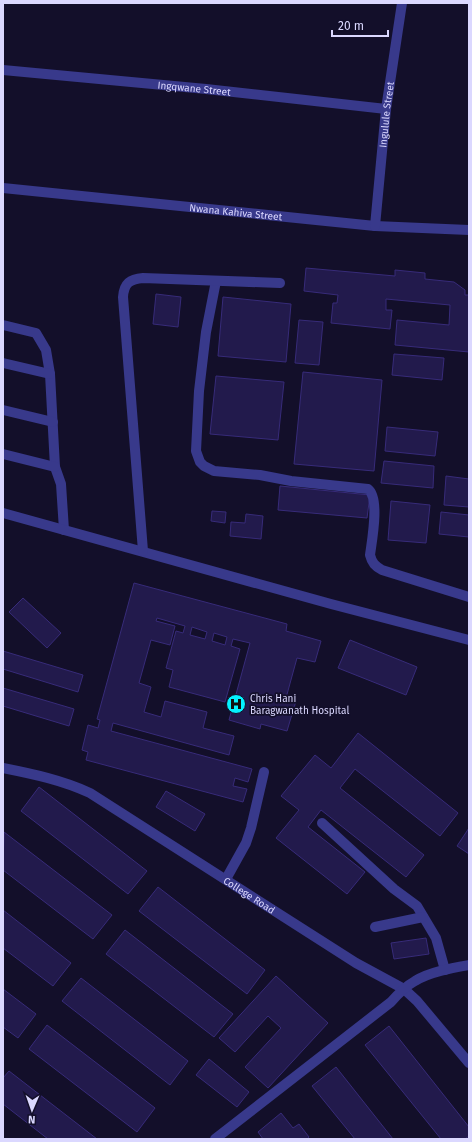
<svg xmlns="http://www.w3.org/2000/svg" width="472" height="1142" font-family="'Fira Sans',sans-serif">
<rect width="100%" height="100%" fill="#130f2a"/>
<g fill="#221a4c" stroke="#372b79" fill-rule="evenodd">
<polygon points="306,268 395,276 395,270 425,273 425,279 454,282 465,290 465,295 469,295 469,352 395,345 397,320 449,325 450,305 386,299 386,310 392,310 390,329 331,323 333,303 337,303 338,295 304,291"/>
<polygon points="156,294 181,297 178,327 153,324"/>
<polygon points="223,297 291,304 286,362 218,356"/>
<polygon points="299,320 323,322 319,365 295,363"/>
<polygon points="394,354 444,358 442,380 392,375"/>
<polygon points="303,372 382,380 374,471 294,464"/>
<polygon points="216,376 284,382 278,440 210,434"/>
<polygon points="387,427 438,432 435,456 385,451"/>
<polygon points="384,461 434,466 433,488 381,483"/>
<polygon points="446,476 469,479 469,507 444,505"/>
<polygon points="280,486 370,495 367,518 278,510"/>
<polygon points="391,501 430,505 426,543 388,540"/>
<polygon points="212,511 226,512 225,523 211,521"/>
<polygon points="441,512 469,515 469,537 439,534"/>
<polygon points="246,514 263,516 261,539 230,536 231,522 245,523"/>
<path d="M134,583L287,624L286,631L321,641L315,662L297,658L286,698L296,701L287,731L261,724L260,729L229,720L250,643L233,639L231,646L240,649L225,702L169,687L173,670L166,668L176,631L183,633L185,626L157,618L156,621L175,626L170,645L151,640L139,683L151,687L144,712L161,717L165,701L207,712L203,728L234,736L229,755L113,723L111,731L252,769L248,782L235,778L233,786L247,789L243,802L86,760L88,752L82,750L88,725L98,728L100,720L97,719ZM192,627L207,632L205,639L190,635ZM214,633L227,637L225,645L212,641Z"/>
<polygon points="23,598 61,633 47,648 9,612"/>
<polygon points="350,640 417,667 406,695 338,668"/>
<polygon points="3,651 83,675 78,692 3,669"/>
<polygon points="3,688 74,709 69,726 3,706"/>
<polygon points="358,733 458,813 440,836 355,769 340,788 424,855 406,877 321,810 308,827 365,872 347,894 276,838 299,810 281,796 315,755 331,768"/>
<polygon points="39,787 147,871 128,894 21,811"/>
<polygon points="166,791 205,814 195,831 156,807"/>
<polygon points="469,828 469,854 457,846"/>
<polygon points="4,832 112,915 93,939 3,870"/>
<polygon points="158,887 265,970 247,994 139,911"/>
<polygon points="3,910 71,963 53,986 3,948"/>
<polygon points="125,930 233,1014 214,1037 106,954"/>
<polygon points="426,938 429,954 394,959 391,943"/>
<polygon points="276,976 328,1023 268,1088 245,1067 281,1028 268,1016 235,1052 219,1038"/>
<polygon points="81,978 188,1061 170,1085 62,1001"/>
<polygon points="3,989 36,1014 18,1038 3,1027"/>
<polygon points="47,1025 155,1108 137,1132 29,1049"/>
<polygon points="389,1026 469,1127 469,1136 465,1139 441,1139 365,1045"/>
<polygon points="209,1059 249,1092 237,1107 196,1075"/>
<polygon points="336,1067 393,1139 355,1139 312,1086"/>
<polygon points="9,1071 97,1139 48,1139 3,1104 3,1078"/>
<polygon points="281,1113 293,1128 299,1124 309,1137 307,1139 263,1139 258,1132"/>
</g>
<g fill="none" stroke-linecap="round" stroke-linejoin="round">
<g stroke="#38398b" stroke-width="10">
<path id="s1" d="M3,70L206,89L386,109"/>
<path id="s2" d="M3,188L375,226L469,230"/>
<path id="s3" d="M375,226L386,109L402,3"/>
<path d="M216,281L206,332L199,391L196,451L200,462L204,466L214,471L260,475L291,481L368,489C380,498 372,540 370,555C372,563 375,566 382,570L469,597"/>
<polyline points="3,325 36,333 46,350 50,374 55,467 61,484 64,530"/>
<polyline points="3,363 50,374"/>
<polyline points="3,410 53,422"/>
<polyline points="3,454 55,467"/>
<polyline points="3,513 331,604 469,640"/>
<path d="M143,551C137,466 129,382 123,297C124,283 130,279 143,278L280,283"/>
<path id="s4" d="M3,768C33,774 62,780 90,793L356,963L404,989L417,1001L469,1063"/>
<polyline points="322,823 394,889 417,906 436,938 445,970"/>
<polyline points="226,879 246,843 251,828 264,772"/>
<polyline points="375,927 423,917"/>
<path d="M215,1139L391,1002C398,994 406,986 415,981C429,972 452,968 469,965"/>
</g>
</g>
<defs>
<symbol id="hospital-disc" viewBox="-11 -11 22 22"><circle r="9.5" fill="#04f2ff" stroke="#130f2a"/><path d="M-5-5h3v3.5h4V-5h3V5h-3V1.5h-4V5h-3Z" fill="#111"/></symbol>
</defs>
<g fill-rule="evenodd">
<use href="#hospital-disc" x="225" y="693" width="22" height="22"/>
</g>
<g text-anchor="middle" stroke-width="3.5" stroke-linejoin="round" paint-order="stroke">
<g font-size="10" fill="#dbd8ff" stroke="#130f2a">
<text dy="4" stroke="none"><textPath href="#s1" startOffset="192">Ingqwane Street</textPath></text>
<text dy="4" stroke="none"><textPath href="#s3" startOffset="112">Ingulule Street</textPath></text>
<text dy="4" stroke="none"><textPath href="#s2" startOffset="234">Nwana Kahiva Street</textPath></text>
<text dy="4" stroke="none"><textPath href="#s4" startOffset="280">College Road</textPath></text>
</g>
<g font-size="10" fill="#dbd8ff" stroke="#130f2a" text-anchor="start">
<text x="250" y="702">Chris Hani<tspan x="250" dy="12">Baragwanath Hospital</tspan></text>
</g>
</g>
<rect width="472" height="1142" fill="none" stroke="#dbd8ff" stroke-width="8"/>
<g transform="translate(32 1110) rotate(182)" stroke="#130f2a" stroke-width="3" paint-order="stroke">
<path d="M0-3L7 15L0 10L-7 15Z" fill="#dbd8ff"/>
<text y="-6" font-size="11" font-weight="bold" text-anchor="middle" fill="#dbd8ff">N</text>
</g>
<path d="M332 30v6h56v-6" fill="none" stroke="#dbd8ff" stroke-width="2"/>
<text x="338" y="30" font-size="12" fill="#dbd8ff" stroke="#130f2a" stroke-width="3" paint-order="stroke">20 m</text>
</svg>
